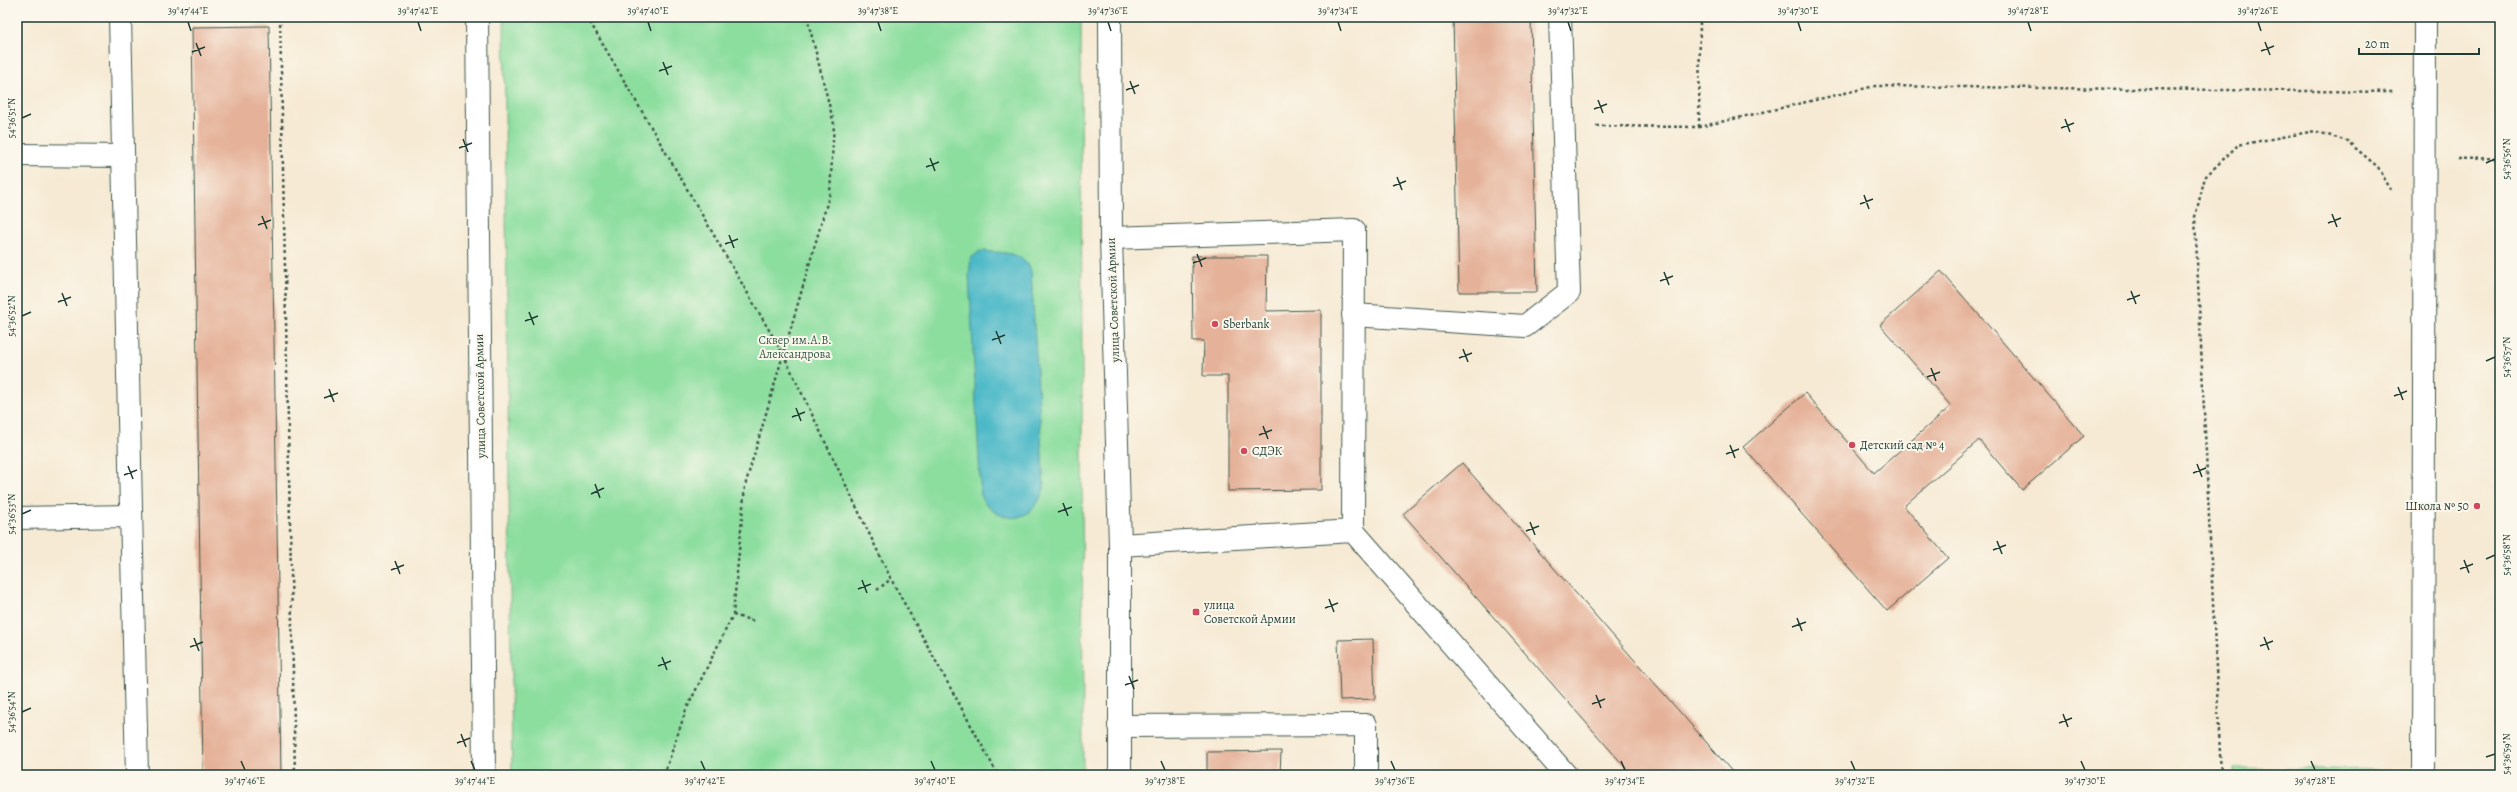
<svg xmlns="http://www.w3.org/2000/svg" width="2517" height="792" font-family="Alegreya,serif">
<rect width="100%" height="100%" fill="#fbf7ec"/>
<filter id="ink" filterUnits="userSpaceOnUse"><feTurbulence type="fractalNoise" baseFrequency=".025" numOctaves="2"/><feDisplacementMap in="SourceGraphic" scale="8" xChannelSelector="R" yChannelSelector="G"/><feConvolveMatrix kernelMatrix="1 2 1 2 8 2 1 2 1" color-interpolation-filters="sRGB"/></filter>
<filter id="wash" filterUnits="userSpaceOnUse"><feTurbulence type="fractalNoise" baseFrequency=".012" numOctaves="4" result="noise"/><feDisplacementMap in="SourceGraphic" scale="16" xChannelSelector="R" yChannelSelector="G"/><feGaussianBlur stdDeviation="0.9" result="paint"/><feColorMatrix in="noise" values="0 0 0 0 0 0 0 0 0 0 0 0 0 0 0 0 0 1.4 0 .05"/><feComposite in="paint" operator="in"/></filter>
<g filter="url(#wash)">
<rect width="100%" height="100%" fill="#f6ead4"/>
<g fill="#8cde9f" stroke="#568e6a">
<polygon points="504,17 1081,17 1083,775 512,775"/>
<polygon points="2234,768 2392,770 2392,775 2234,775"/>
</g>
<path fill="#4db9c8" stroke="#367b7e" d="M980,251C998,253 1025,250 1031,271L1044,488C1034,524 1001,527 981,498L969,275L971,258Z"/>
<g id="blocks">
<g fill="#e5b198">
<polygon points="1453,17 1531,17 1537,292 1459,292"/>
<polygon points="269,26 281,775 203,775 192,27"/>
<polygon points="1192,256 1267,256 1266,311 1321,310 1321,490 1228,491 1228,376 1203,376 1204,341 1193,341"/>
<polygon points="1941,271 2084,436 2022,490 1979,440 1904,506 1948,558 1887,611 1743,447 1805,393 1874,473 1951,406 1880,325"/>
<polygon points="1462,463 1735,775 1632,775 1403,514"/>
<polygon points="1373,639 1375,699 1340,700 1338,640"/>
<polygon points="1281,751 1280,775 1207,775 1207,752"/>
</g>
</g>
</g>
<g filter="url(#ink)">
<use href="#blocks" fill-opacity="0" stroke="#3f574c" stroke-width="1"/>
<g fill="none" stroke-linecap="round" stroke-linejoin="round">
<defs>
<g id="minor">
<polyline points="120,17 137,775"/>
<polyline points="477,17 484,775"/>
<polyline points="17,155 123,156"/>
<polyline points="1111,238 1354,230 1353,531"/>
<polyline points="1353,315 1525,326 1569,292 1560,17"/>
<polyline points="17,518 131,516"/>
<polyline points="1120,545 1353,531 1566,775"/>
<polyline points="1119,726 1366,725 1366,775"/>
<polyline points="2423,775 2425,17"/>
</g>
<polyline id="major" points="1110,17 1111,238 1120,545 1120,775"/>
</defs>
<use href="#minor" stroke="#3f574c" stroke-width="24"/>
<use href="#major" stroke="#3f574c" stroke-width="24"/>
<g stroke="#3f574c" stroke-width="2.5" stroke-dasharray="3 3" stroke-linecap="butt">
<polyline points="280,17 295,775"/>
<polyline points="587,17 783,354 891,579 998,775"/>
<polyline points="1596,126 1699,127 1875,86 2393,92"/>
<polyline points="1699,127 1700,17"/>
<polyline points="2457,159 2500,158"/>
<polyline points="877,590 891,579"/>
<polyline points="733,615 754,621"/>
<polyline points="664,775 686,710 733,615 745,486 830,193 834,124 807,17"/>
<polyline points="2221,775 2195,217 2205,177 2238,145 2315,131 2347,141 2378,167 2391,190"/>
</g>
<use href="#minor" stroke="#fff" stroke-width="22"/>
<use href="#major" stroke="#fff" stroke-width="22"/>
</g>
</g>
<path fill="none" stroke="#1f3d34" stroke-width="1.5" d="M188,22L191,31M418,22L421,31M648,22L651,31M878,22L881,31M1108,22L1111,31M1338,22L1341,31M1568,22L1571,31M1798,22L1801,31M2028,22L2031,31M2258,22L2261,31M2265,42L2270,55M196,43L201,56M2261,51L2274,46M192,52L205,47M663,62L668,75M659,71L672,66M1130,81L1135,94M1126,90L1139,85M1598,100L1603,113M1594,109L1607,104M22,118L31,114M2065,119L2070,132M2061,128L2074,123M463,139L468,152M459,148L472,143M930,158L935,171M2486,163L2495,159M926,167L939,162M1397,177L1402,190M1393,186L1406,181M1864,195L1869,209M1860,204L1873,199M2332,214L2337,227M262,216L267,229M2328,223L2341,218M258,225L271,220M729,235L734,248M725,244L738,239M1197,254L1202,267M1193,263L1206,258M1664,272L1669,285M1660,281L1673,276M2131,291L2136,304M62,293L67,306M2127,300L2140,295M58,302L71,297M529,312L534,325M22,316L31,312M525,321L538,316M996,331L1001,344M992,340L1005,335M1463,349L1468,362M1459,358L1472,353M2486,361L2495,357M1931,368L1936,381M1927,377L1940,372M2398,387L2403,400M329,389L334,402M2394,396L2407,391M324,398L338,393M796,408L801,421M792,417L805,412M1263,426L1268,439M1259,435L1272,430M1730,445L1735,458M1726,454L1739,449M2197,464L2202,477M128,466L133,479M2193,473L2206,468M124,475L137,470M595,484L600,498M591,494L604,488M1063,503L1068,516M1058,512L1072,507M22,514L31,510M1530,522L1535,535M1526,531L1539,526M1997,541L2002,554M1993,550L2006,545M2486,559L2495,555M2464,560L2469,573M395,561L400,574M2460,569L2473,564M391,570L404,565M862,580L867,593M858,589L871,584M1329,599L1334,612M1325,608L1338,603M1797,618L1802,631M1792,627L1806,622M2264,637L2269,650M194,638L199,651M2260,646L2273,641M190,647L203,642M662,657L667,670M658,666L671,661M1129,676L1134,689M1125,685L1138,680M1596,695L1601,708M1592,704L1605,699M22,712L31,708M2063,714L2068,727M2059,723L2072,718M461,734L466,747M457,743L470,738M2486,757L2495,754M241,761L245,770M471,761L475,770M701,761L705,770M931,761L935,770M1161,761L1165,770M1391,761L1395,770M1621,761L1625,770M1851,761L1855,770M2081,761L2085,770M2311,761L2315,770"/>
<g fill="#d1495b" stroke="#fbf7ec" stroke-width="1.5">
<circle cx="1215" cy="324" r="4"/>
<circle cx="1852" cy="445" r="4"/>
<circle cx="1244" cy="451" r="4"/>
<circle cx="2477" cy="506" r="4"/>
<rect x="1192" y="608" width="8" height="8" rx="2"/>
</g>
<g text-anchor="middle" stroke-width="4" stroke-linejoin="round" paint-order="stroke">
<g font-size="12" fill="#1f3d34" stroke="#fbf7ec">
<text transform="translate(1113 300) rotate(-92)" y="4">улица Советской Армии</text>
<text transform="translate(480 396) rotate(-91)" y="4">улица Советской Армии</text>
</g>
<g font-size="12" fill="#1f3d34" stroke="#fbf7ec" text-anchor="start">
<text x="1223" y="328">Sberbank</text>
<text x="1860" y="449">Детский сад № 4</text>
<text x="1252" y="455">СДЭК</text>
<text x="2469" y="510" text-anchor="end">Школа № 50</text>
<text x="1204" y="609">улица<tspan x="1204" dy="14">Советской Армии</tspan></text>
</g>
<g font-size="12" fill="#355d49" stroke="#fbf7ec">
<text x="795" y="344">Сквер им.А.В.<tspan x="795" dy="14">Александрова</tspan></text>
</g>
</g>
<rect width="2517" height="792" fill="none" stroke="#fbf7ec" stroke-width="44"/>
<path d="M2359 48v6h120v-6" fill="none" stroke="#1f3d34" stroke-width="2"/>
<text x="2365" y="48" font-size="12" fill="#1f3d34" stroke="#fbf7ec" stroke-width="3" paint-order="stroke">20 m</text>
<rect x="22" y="22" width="2473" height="748" fill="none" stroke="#1f3d34" stroke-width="1.5"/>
<g font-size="10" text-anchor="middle" fill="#1f3d34">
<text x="188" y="14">39°47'44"E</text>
<text x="418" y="14">39°47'42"E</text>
<text x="648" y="14">39°47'40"E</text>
<text x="878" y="14">39°47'38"E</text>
<text x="1108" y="14">39°47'36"E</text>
<text x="1338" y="14">39°47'34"E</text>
<text x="1568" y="14">39°47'32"E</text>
<text x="1798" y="14">39°47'30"E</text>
<text x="2028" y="14">39°47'28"E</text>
<text x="2258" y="14">39°47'26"E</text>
<text transform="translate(11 118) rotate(-90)" y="4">54°36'51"N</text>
<text transform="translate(2506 159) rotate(-90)" y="4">54°36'56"N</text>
<text transform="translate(11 316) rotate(-90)" y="4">54°36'52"N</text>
<text transform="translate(2506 357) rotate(-90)" y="4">54°36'57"N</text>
<text transform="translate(11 514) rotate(-90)" y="4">54°36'53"N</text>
<text transform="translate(2506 555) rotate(-90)" y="4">54°36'58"N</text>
<text transform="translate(11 712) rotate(-90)" y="4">54°36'54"N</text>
<text transform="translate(2506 754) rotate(-90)" y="4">54°36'59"N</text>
<text x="245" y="784">39°47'46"E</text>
<text x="475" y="784">39°47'44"E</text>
<text x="705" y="784">39°47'42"E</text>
<text x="935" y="784">39°47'40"E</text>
<text x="1165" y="784">39°47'38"E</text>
<text x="1395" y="784">39°47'36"E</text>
<text x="1625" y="784">39°47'34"E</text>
<text x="1855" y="784">39°47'32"E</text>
<text x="2085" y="784">39°47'30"E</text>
<text x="2315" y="784">39°47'28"E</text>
</g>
</svg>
